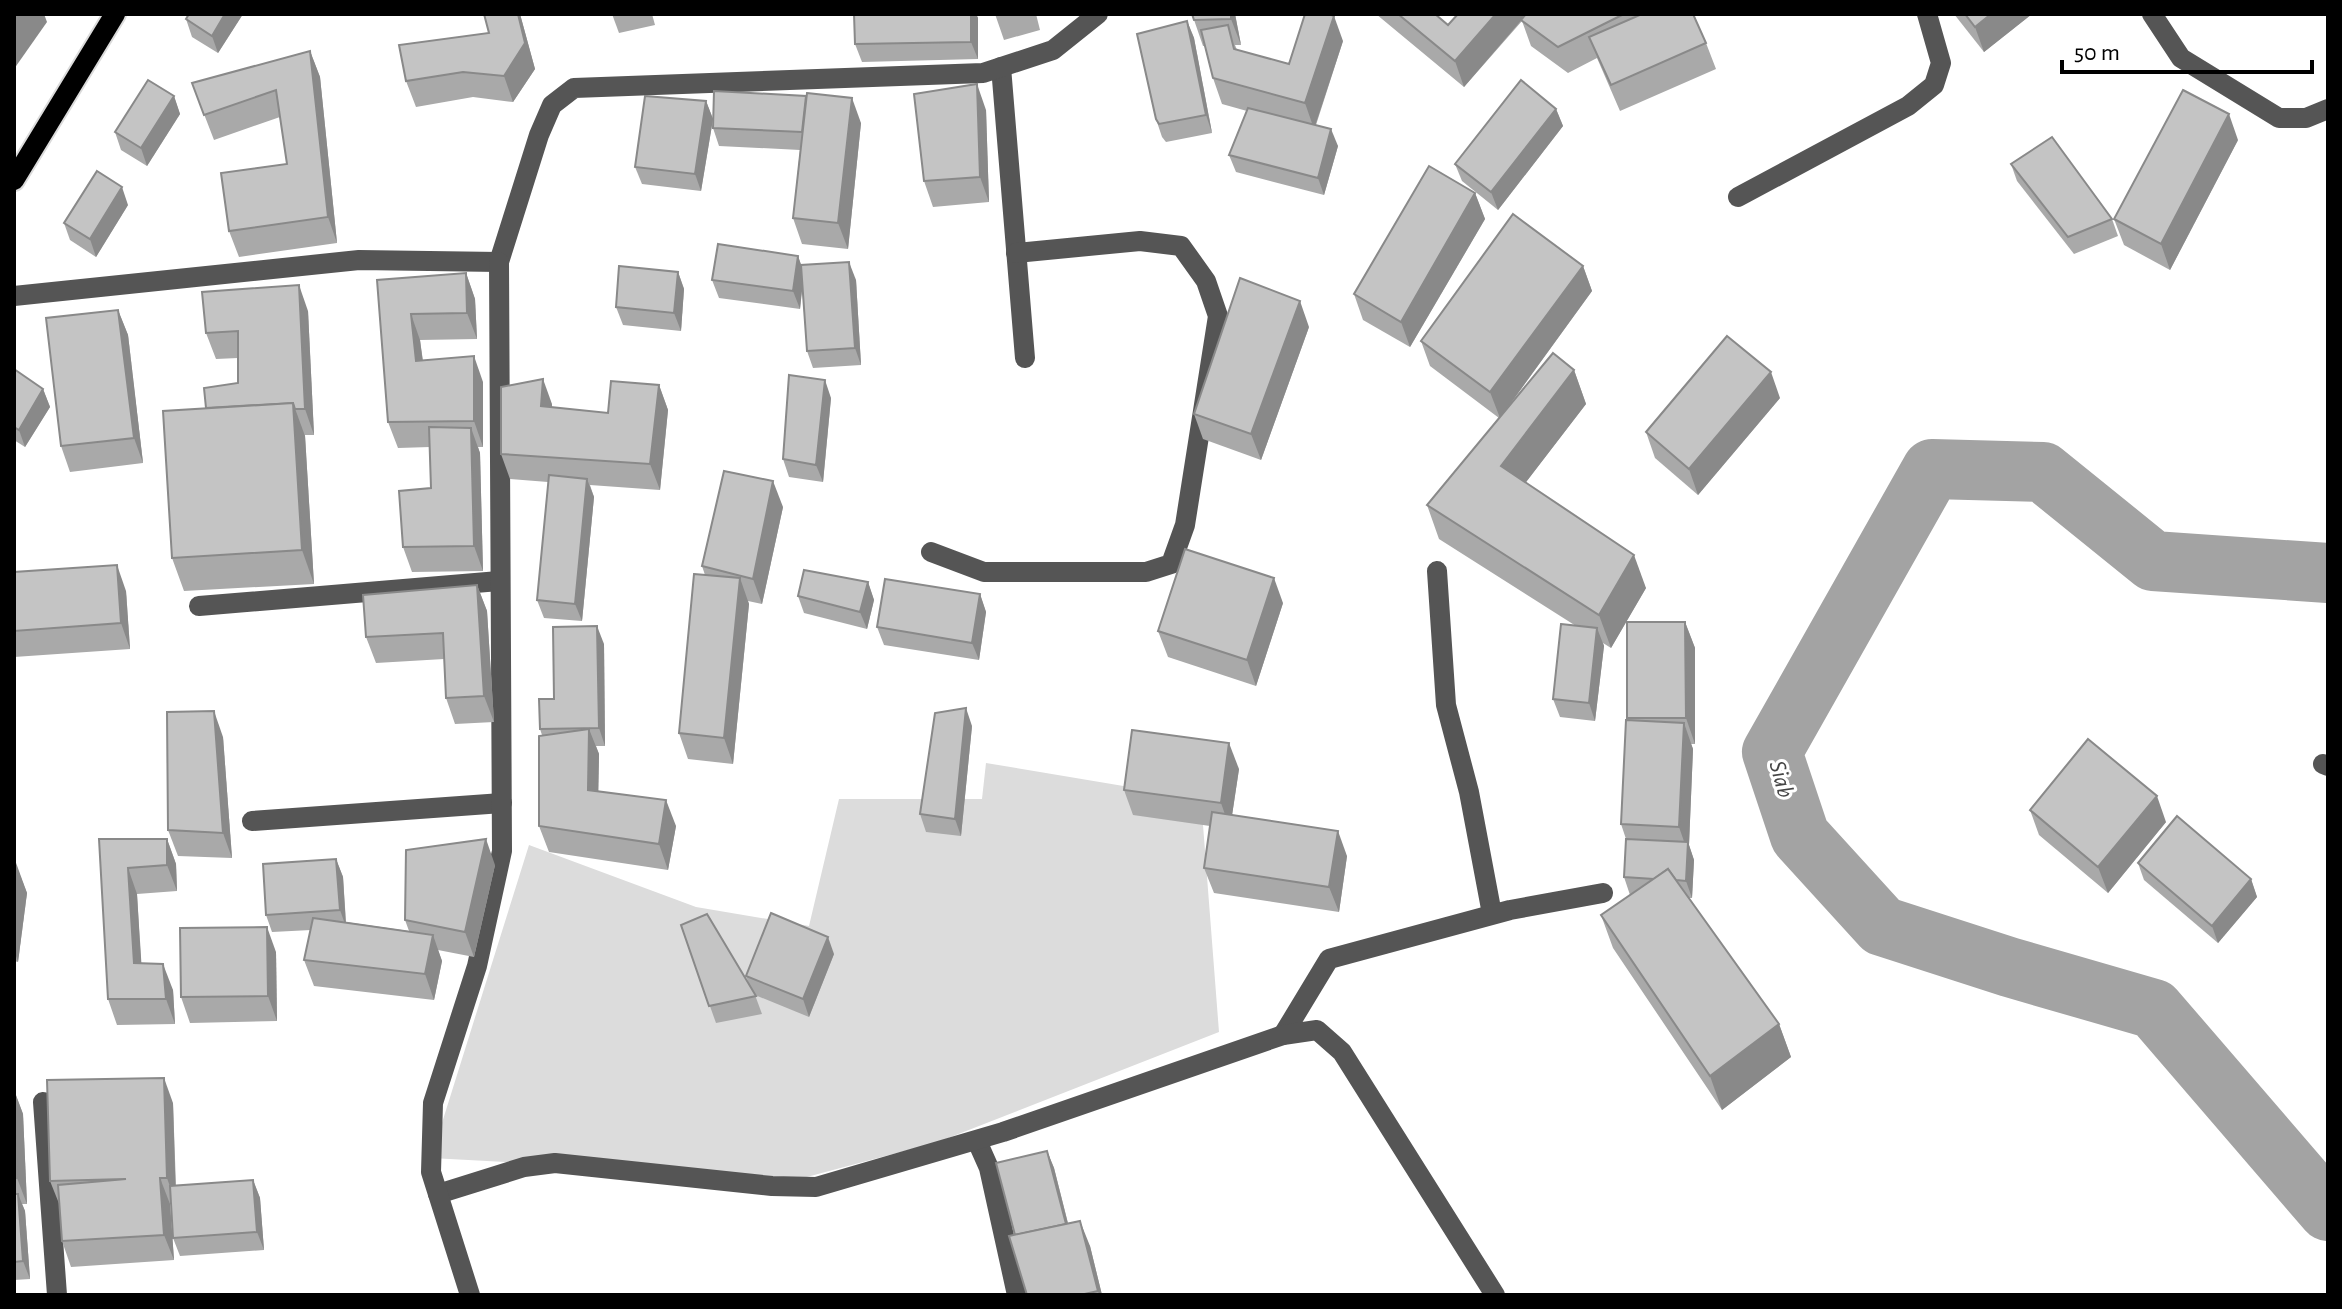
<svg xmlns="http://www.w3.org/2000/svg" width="2342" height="1309" font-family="'Alegreya Sans',sans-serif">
<rect width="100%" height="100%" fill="#fff"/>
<polygon fill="#dcdcdc" points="986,763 1201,799 1219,1032 938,1142 803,1178 431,1158 529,845 696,907 809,926 839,799 982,799"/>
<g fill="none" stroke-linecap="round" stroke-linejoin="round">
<polyline stroke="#a3a3a3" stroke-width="60" points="2328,573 2153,561 2043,472 1932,469 1772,752 1800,836 1882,926 2009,967 2154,1009 2328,1211"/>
<defs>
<polyline id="major" points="14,180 115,14"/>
</defs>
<use href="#major" stroke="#dbdbdb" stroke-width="24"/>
<g stroke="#555" stroke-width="20">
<polyline points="2152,14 2181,58 2279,118 2306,118 2328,109"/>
<polyline points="1001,67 1025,358"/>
<polyline points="1738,197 1908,106 1934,85 1941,63 1927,14"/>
<polyline points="14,296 359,260 499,262 539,135 552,105 574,88 983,73 1053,50 1098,14"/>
<polyline points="931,552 984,572 1146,572 1171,564 1185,525 1218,316 1206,281 1181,246 1140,241 1016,253"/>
<polyline points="1437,571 1446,705 1469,792 1492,914"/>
<polyline points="199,606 499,581"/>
<polyline points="2323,764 2328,766"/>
<polyline points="252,821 502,803"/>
<polyline points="1283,1035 1329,959 1510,910 1603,893"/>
<polyline points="43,1102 57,1295"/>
<polyline points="977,1141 989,1168 1017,1295"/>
<polyline points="438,1194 524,1167 555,1163 772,1186 816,1187 1003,1132 1283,1035 1317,1030 1342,1052 1495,1295"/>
<polyline points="470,1295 431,1172 433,1103 477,966 502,851 499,262"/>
</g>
<use href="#major" stroke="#000" stroke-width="20"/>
</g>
<g fill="#a9a9a9">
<polygon points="243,14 218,53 192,37 186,19"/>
<polygon points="484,14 520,14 535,69 513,102 473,97 416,107 406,81 489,33"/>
<polygon points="612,14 652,14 655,25 619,33"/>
<polygon points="854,14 976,14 978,18 978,59 862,62 855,44"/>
<polygon points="995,14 1036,14 1040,30 1004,40"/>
<polygon points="1192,14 1235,14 1241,45 1235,45 1237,50 1289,64 1343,41 1316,125 1338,146 1324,195 1236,172 1229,155 1247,111 1222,104 1213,78 1205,46 1203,46"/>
<polygon points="1376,14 1435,14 1448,25 1458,14 1524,14 1525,15 1526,14 1637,14 1638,16 1706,43 1716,69 1620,111 1597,58 1568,73 1531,46 1522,21 1464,87"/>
<polygon points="1954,14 2032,14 1984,52"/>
<polygon points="1187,21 1194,38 1212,133 1166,142 1162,137 1156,119"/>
<polygon points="310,51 320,77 337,243 239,257 229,231 287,164 280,117 214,140 192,83"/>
<polygon points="174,96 180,114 147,166 121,150 115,132"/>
<polygon points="706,101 713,119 701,191 642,184 635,167"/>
<polygon points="1556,109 1563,126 1498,210 1462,181 1455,164"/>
<polygon points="986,110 989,202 933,207 924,181"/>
<polygon points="861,123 848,249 802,244 793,218 800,150 719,146 713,128"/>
<polygon points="2238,140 2170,270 2124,245 2114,219"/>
<polygon points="2011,164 2112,219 2118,236 2074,254 2017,181"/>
<polygon points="1475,193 1485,219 1410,347 1363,320 1354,294"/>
<polygon points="128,205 96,257 70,240 64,223"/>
<polygon points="798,256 801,265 856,280 861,365 813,368 807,351 802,287 800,309 719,298 712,280"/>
<polygon points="1583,266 1592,291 1506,410 1574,370 1586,404 1526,482 1646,588 1611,648 1603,643 1604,646 1595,721 1560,717 1553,699 1576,626 1439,539 1427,505 1499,418 1430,366 1421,341"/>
<polygon points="678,272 684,289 681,331 623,325 616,307"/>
<polygon points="466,273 475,299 477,339 420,340 423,361 483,382 483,447 478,447 480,453 483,571 412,572 403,547 431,488 430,447 398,448 388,422 377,280"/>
<polygon points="118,310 128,335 143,463 70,472 61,446"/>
<polygon points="308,311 314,435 305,435 314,584 184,591 172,558 206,408 238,383 238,358 216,359 206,333"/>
<polygon points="1309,327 1261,460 1203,439 1194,414"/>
<polygon points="14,369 43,389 50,407 25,447 14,440"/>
<polygon points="659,385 668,410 660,490 590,485 594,497 582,621 544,618 537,600 548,482 510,479 501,454 552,404 552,407 608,413"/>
<polygon points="831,398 823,482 789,477 783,459"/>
<polygon points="1780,398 1698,495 1655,458 1646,432"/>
<polygon points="783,507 762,604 748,601 749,604 733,764 688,759 679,733 705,575 702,566"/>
<polygon points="14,572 126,591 130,649 14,657"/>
<polygon points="868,582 874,600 867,629 804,613 798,596"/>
<polygon points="477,585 487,611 494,722 455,724 446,698 444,659 376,663 366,637"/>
<polygon points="980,594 986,612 979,660 884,645 877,627"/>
<polygon points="1283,603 1256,686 1168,657 1158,631"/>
<polygon points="1685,622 1695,648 1695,744 1691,744 1693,749 1689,845 1694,860 1692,898 1689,898 1779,1024 1791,1057 1722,1110 1613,948 1601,915 1630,895 1624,877 1626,839 1621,824 1627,718"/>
<polygon points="604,644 605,746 596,746 599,754 598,791 676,826 668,870 549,852 539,826 542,735 540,729"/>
<polygon points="972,726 961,836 926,832 920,814"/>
<polygon points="223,737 232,858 178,856 168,830"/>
<polygon points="1239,769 1232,815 1347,856 1339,912 1214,893 1204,868 1210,826 1133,815 1124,790"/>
<polygon points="2030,810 2166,822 2108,893 2039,835"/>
<polygon points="99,839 167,839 176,864 177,891 137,894 141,963 173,990 175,1024 117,1025 108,999"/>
<polygon points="336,859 343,877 346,922 409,931 405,920 495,865 474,957 438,950 442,961 434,1000 314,986 304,960 311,930 272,932 266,915"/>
<polygon points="14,860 27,893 18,962 14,961"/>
<polygon points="2138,863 2251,879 2257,897 2218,943 2144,880"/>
<polygon points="681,925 749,984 746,976 834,954 809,1017 755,995 762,1014 716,1023"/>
<polygon points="276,952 277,1021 190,1023 181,997"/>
<polygon points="14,1090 23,1114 27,1204 22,1204 25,1211 30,1279 14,1280"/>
<polygon points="173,1103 176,1186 253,1180 260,1198 264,1250 180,1256 173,1238 171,1204 170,1204 174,1260 71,1267 62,1241 60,1206 50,1181"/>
<polygon points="1047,1151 1054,1168 1068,1223 1090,1246 1102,1295 1027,1295 1015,1235"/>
</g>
<g fill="#898989">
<polygon points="17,14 44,14 47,22 14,69 14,18"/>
<polygon points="225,14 243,14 218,53 212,36"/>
<polygon points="518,14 520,14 535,69 513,102 504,76"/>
<polygon points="971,14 976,14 978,18 978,59 971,42"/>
<polygon points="1231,14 1235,14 1241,45 1231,19"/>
<polygon points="1496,14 1524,14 1525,16 1464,87 1455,61"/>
<polygon points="1991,14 2032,14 1984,52 1975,27"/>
<polygon points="1334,16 1343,41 1314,129 1305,103"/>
<polygon points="1187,21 1194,38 1212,133 1206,115"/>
<polygon points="310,51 320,77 337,243 328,217"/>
<polygon points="977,84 986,110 989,202 980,177"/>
<polygon points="174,96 180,114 147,166 141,148"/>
<polygon points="852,98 861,123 848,249 838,223"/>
<polygon points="706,101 713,119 701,191 695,174"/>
<polygon points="1556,109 1563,126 1498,210 1491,192"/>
<polygon points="2229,114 2238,140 2170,270 2161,244"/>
<polygon points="1331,129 1338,146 1324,195 1318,178"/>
<polygon points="122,187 128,205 96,257 90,239"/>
<polygon points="1475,193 1485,219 1410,347 1401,322"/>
<polygon points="798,256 804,273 800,309 793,291"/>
<polygon points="849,262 856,280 861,365 855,348"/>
<polygon points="1583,266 1592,291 1500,418 1490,392"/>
<polygon points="678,272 684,289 681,331 674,313"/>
<polygon points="466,273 475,299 477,339 467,313"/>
<polygon points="299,285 308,311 314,435 305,409"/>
<polygon points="1300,301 1309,327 1261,460 1251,434"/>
<polygon points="118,310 128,335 143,463 134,438"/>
<polygon points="411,314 420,340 426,387 416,361"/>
<polygon points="474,356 483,382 483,447 474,421"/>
<polygon points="1574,370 1586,404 1513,499 1501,466"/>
<polygon points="1771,372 1780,398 1698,495 1689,469"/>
<polygon points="543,379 552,404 551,432 541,406"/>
<polygon points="825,380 831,398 823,482 816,465"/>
<polygon points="659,385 668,410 660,490 650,464"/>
<polygon points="43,389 50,407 25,447 19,430"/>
<polygon points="293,403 305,436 314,584 302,550"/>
<polygon points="471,428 480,453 483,571 474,546"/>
<polygon points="587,479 594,497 582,621 575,604"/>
<polygon points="773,481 783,507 762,604 753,579"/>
<polygon points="1634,555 1646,588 1611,648 1599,615"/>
<polygon points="117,565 126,591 130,649 121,623"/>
<polygon points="740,578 749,604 733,764 724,738"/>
<polygon points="1274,578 1283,603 1256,686 1247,660"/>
<polygon points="868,582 874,600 867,629 860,612"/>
<polygon points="477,585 487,611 494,722 484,696"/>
<polygon points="980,594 986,612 979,660 972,643"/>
<polygon points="1685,622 1695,648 1695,744 1686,718"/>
<polygon points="597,626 604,644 605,746 599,728"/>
<polygon points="1597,628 1604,646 1595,721 1589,703"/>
<polygon points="966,708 972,726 961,836 955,819"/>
<polygon points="214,711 223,737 232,858 223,833"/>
<polygon points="1684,723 1693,749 1689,845 1694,860 1692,898 1686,881 1687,850 1679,827"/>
<polygon points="589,729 599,754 598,815 588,790"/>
<polygon points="1229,743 1239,769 1230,829 1221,803"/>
<polygon points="2157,796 2166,822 2108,893 2098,867"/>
<polygon points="666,800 676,826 668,870 659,844"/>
<polygon points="1338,831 1347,856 1339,912 1329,887"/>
<polygon points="167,839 176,864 177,891 167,865"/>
<polygon points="486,839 495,865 474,957 465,932"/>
<polygon points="336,859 343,877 346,927 340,910"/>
<polygon points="15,860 27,893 18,962 14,950"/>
<polygon points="128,868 137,894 143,989 134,963"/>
<polygon points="2251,879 2257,897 2218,943 2212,926"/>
<polygon points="267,927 276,952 277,1021 268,996"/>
<polygon points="433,935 442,961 434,1000 425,974"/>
<polygon points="828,937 834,954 809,1017 803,999"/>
<polygon points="163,964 173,990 175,1024 166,999"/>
<polygon points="1779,1024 1791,1057 1722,1110 1710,1076"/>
<polygon points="164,1078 173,1103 176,1204 167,1178"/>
<polygon points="14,1090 23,1114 27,1204 17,1178"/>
<polygon points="1047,1151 1054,1168 1074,1248 1067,1230"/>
<polygon points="160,1178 170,1204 174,1260 164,1235"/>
<polygon points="253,1180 260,1198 264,1250 257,1232"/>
<polygon points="18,1194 25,1211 30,1279 23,1261"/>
<polygon points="1080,1221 1090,1246 1102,1295 1099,1295 1098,1291"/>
</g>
<g fill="#c4c4c4" stroke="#898989" stroke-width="2">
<polygon points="189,14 225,14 212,36 186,19"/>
<polygon points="484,14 518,14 525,43 504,76 463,72 406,81 399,45 489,33"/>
<polygon points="854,14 971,14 971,42 855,44"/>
<polygon points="1192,14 1231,14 1231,19 1194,20"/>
<polygon points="1305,14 1329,14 1334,16 1305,103 1213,78 1201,30 1228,25 1234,49 1289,64"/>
<polygon points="1398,14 1435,14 1448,25 1458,14 1496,14 1455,61"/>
<polygon points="1526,14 1624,14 1558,47 1521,20"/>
<polygon points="1642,14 1693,14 1706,43 1611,85 1589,37"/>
<polygon points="1965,14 1991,14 1975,27"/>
<polygon points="1187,21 1206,115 1159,124 1156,119 1137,34"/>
<polygon points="310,51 328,217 229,231 221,173 287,164 276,90 204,115 192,83"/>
<polygon points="148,80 174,96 141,148 115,132"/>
<polygon points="1521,80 1556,109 1491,192 1455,164"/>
<polygon points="977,84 980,177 924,181 914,94"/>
<polygon points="2183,90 2229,114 2161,244 2114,219"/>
<polygon points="714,91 806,96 802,132 713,128"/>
<polygon points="807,93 852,98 838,223 793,218"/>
<polygon points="645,96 706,101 695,174 635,167"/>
<polygon points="1248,108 1331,129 1318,178 1229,155"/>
<polygon points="2052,137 2112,219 2068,237 2011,164"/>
<polygon points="1429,166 1475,193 1401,322 1354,294"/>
<polygon points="97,171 122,187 90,239 64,223"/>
<polygon points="1513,214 1583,266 1490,392 1421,341"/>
<polygon points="718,244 798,256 793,291 712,280"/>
<polygon points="849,262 855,348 807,351 801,265"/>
<polygon points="619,266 678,272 674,313 616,307"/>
<polygon points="466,273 467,313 411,314 416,361 474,356 474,421 388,422 377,280"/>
<polygon points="1240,278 1300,301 1251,434 1194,414"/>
<polygon points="299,285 305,409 295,409 293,403 206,408 204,388 238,383 238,331 206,333 202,292"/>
<polygon points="118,310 134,438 61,446 46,318"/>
<polygon points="1727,336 1771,372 1689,469 1646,432"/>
<polygon points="1553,353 1574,370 1501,466 1634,555 1599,615 1427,505"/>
<polygon points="14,369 43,389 19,430 14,427"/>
<polygon points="789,375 825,380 816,465 783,459"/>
<polygon points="543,379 541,406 608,413 611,381 659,385 650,464 501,454 501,387"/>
<polygon points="293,403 302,550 172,558 163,411"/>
<polygon points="429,427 471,428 474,546 403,547 399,491 431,488"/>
<polygon points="724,471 773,481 753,579 702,566"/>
<polygon points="549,475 587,479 575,604 537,600"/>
<polygon points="1185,549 1274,578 1247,660 1158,631"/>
<polygon points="117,565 121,623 14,631 14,572"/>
<polygon points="804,570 868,582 860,612 798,596"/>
<polygon points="694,574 740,578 724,738 679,733"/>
<polygon points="885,579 980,594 972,643 877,627"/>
<polygon points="477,585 484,696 446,698 443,633 366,637 363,595"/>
<polygon points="1627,622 1685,622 1686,718 1627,718"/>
<polygon points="1561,624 1597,628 1589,703 1553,699"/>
<polygon points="597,626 599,728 540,729 539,699 554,699 553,627"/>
<polygon points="966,708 955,819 920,814 935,713"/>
<polygon points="214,711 223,833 168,830 167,712"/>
<polygon points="1626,720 1684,723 1679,827 1621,824"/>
<polygon points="589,729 588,790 666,800 659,844 539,826 539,736"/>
<polygon points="1132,730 1229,743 1221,803 1124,790"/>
<polygon points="2088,739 2157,796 2098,867 2030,810"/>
<polygon points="1212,812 1338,831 1329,887 1204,868"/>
<polygon points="2177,816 2251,879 2212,926 2138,863"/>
<polygon points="99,839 167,839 167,865 128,868 134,963 163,964 166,999 108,999"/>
<polygon points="486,839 465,932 405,920 406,850"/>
<polygon points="1626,839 1688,842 1686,881 1676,880 1668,869 1654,879 1624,877"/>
<polygon points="336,859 340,910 266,915 263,864"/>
<polygon points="1668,869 1779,1024 1710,1076 1601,915"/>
<polygon points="771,913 828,937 803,999 746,976"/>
<polygon points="707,914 756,996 709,1006 681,925"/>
<polygon points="313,918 433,935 425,974 304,960"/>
<polygon points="267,927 268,996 181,997 180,928"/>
<polygon points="164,1078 167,1178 160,1178 164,1235 62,1241 58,1185 126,1179 50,1181 47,1080"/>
<polygon points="14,1105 17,1178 14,1178"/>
<polygon points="1047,1151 1066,1224 1015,1235 996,1163"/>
<polygon points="253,1180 257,1232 173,1238 170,1186"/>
<polygon points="14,1194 18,1194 23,1261 14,1262"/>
<polygon points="1080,1221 1098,1291 1080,1295 1027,1295 1009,1236"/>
</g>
<g text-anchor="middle" stroke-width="6" stroke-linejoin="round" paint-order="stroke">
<g font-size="24" font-style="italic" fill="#444" stroke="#fff">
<text transform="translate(1782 779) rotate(74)" y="8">Siab</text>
</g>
</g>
<rect width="2342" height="1309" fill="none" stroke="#000000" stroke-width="32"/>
<path d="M2062 60v12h250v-12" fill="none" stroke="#000000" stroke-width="4"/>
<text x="2074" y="60" font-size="24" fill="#000000" stroke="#ffffff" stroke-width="6" paint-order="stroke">50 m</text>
</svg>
